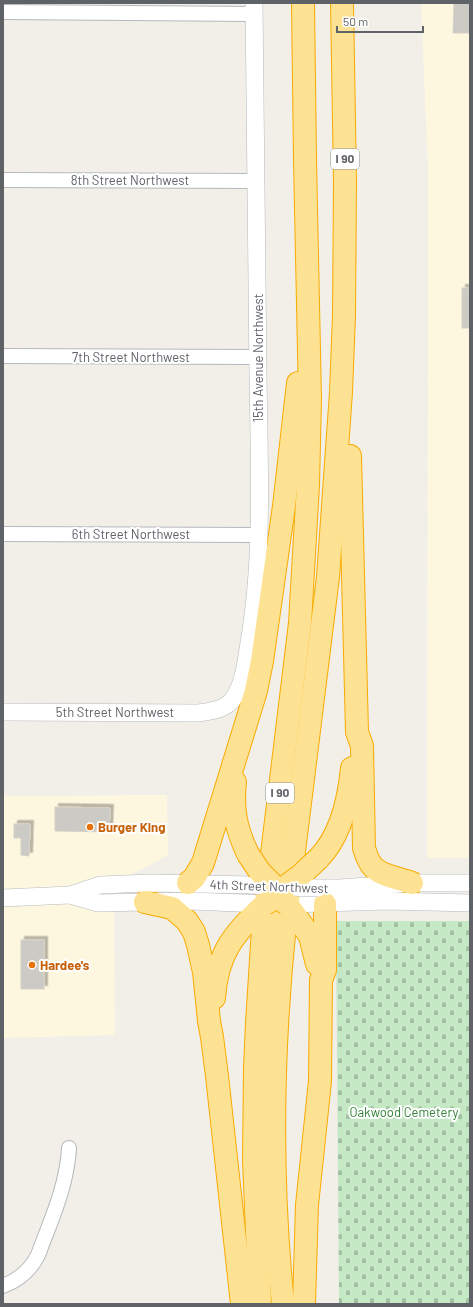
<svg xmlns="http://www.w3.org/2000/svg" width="473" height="1307" font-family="Barlow,sans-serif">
<defs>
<pattern id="cemetery-stones" width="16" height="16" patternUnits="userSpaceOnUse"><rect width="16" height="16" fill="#c5e8c5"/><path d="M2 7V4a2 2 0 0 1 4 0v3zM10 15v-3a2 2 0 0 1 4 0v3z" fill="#a3c0a4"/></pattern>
<filter id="shadow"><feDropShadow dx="3.5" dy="-3.5" stdDeviation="0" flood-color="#0004"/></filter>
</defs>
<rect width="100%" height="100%" fill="#f1efe8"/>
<g fill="#fef7e0">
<polygon points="421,3 470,3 470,858 427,858 428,171"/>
<polygon points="167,795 168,855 129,876 114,876 115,1035 3,1038 3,796"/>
</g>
<polygon fill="url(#cemetery-stones)" points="336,921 470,921 470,1304 339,1304"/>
<g fill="#cccac5" stroke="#d6d1c6" filter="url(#shadow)">
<polygon points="454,3 470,3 470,33 453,33"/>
<rect x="462" y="288" width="8" height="40"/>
<polygon points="55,807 110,808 109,832 55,831"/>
<polygon points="14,824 30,824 29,856 21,855 21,838 14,838"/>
<rect x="21" y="940" width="23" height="49"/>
</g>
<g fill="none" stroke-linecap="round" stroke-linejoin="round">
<defs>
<g id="minor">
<polyline points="3,12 254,14"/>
<polyline points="3,180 257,181"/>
<polyline points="3,356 258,357"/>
<polyline points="3,534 259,535"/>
<path d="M3,1286C19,1280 30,1271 38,1255C51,1220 67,1186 69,1148"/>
</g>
<g id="tertiary">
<path d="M3,712L199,713C211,711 225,710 233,699C244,684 246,661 249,643C264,554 259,463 258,373C257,250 255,126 254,3"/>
<polyline points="318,888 340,888 412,883 470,883"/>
<polyline points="70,895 98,903 192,901 265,904"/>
<polyline points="3,898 70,895 100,885 150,883 253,885"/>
<polyline points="287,904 389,901 470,903"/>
</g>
<g id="motorway">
<path d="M350,456L357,732L362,746L364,848C366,855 369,863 374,868C382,876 402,879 412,883"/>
<path d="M235,782C232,810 236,829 248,854"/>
<path d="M318,859C341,836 349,799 352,768"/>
<polyline points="188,883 194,878 203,863 256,691 262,661 284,506 298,383"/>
<polyline points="145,902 172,908 187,921 194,932 198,945 204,972 209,1021 212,1037 217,1076 242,1304"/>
<polyline points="287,904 310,936 317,964"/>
<path d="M214,998C217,953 234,933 265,904"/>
<polyline points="260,1304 254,1160 255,1068 257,1023 263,928 300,623 308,485 310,399 305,160 303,3"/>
<path d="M283,1304C270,1178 272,1050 285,924L328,577L341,392L344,315L345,181L342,3"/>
<polyline points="304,1304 307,1205 320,1081 321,980 325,970 325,904"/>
</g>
</defs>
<use href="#minor" stroke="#b5b8bc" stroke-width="16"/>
<use href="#tertiary" stroke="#b5b8bc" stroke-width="18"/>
<use href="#motorway" stroke="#f9ab00" stroke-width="24"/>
<use href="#minor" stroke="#fff" stroke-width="14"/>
<use href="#tertiary" stroke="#fff" stroke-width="17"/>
<use href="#motorway" stroke="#fde293" stroke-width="22"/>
<defs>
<g id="tertiary-bridge">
<polyline points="253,885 275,887"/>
<polyline points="285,887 318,888"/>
</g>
<g id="motorway-bridge">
<polyline points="248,854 260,872 275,887"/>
<polyline points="285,887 301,875 318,859"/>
<polyline points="265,904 277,897 287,904"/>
</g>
</defs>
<use href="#tertiary-bridge" stroke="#b5b8bc" stroke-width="18" stroke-linecap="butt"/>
<use href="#motorway-bridge" stroke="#f9ab00" stroke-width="24" stroke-linecap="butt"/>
<use href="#tertiary-bridge" stroke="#fff" stroke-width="17"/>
<use href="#motorway-bridge" stroke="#fde293" stroke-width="22"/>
</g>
<g fill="#e8710a" stroke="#fff" stroke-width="1.5">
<circle cx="90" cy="827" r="4"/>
<circle cx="32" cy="965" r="4"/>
</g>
<g text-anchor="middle" stroke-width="4" stroke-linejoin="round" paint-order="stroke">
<g fill="#fff" stroke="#8f9295" stroke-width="1">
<rect x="331" y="149" width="28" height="20" rx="3"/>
<rect x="266" y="783" width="28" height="20" rx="3"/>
</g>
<g font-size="12" font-weight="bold" fill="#5f6368">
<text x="345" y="163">I 90</text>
<text x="280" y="797">I 90</text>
</g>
<g font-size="13" fill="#5f6368" stroke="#fff">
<text x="130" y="185">8th Street Northwest</text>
<text x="131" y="362">7th Street Northwest</text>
<text transform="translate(258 358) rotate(-90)" y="5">15th Avenue Northwest</text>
<text x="131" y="539">6th Street Northwest</text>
<text x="115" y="717">5th Street Northwest</text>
<text transform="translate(269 886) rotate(2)" y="5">4th Street Northwest</text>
</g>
<g font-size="13" font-weight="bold" fill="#c56008" stroke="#fff" text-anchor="start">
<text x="98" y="832">Burger King</text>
<text x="40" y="970">Hardee's</text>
</g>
<g font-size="13" fill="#348238" stroke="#fff">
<text x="404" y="1117">Oakwood Cemetery</text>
</g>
</g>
<rect width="473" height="1307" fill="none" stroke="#5f6368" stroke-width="8"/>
<path d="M337 26v6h86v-6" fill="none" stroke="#5f6368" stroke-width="2"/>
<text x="343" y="26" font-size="12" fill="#5f6368" stroke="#ffffff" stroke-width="3" paint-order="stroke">50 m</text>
</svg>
